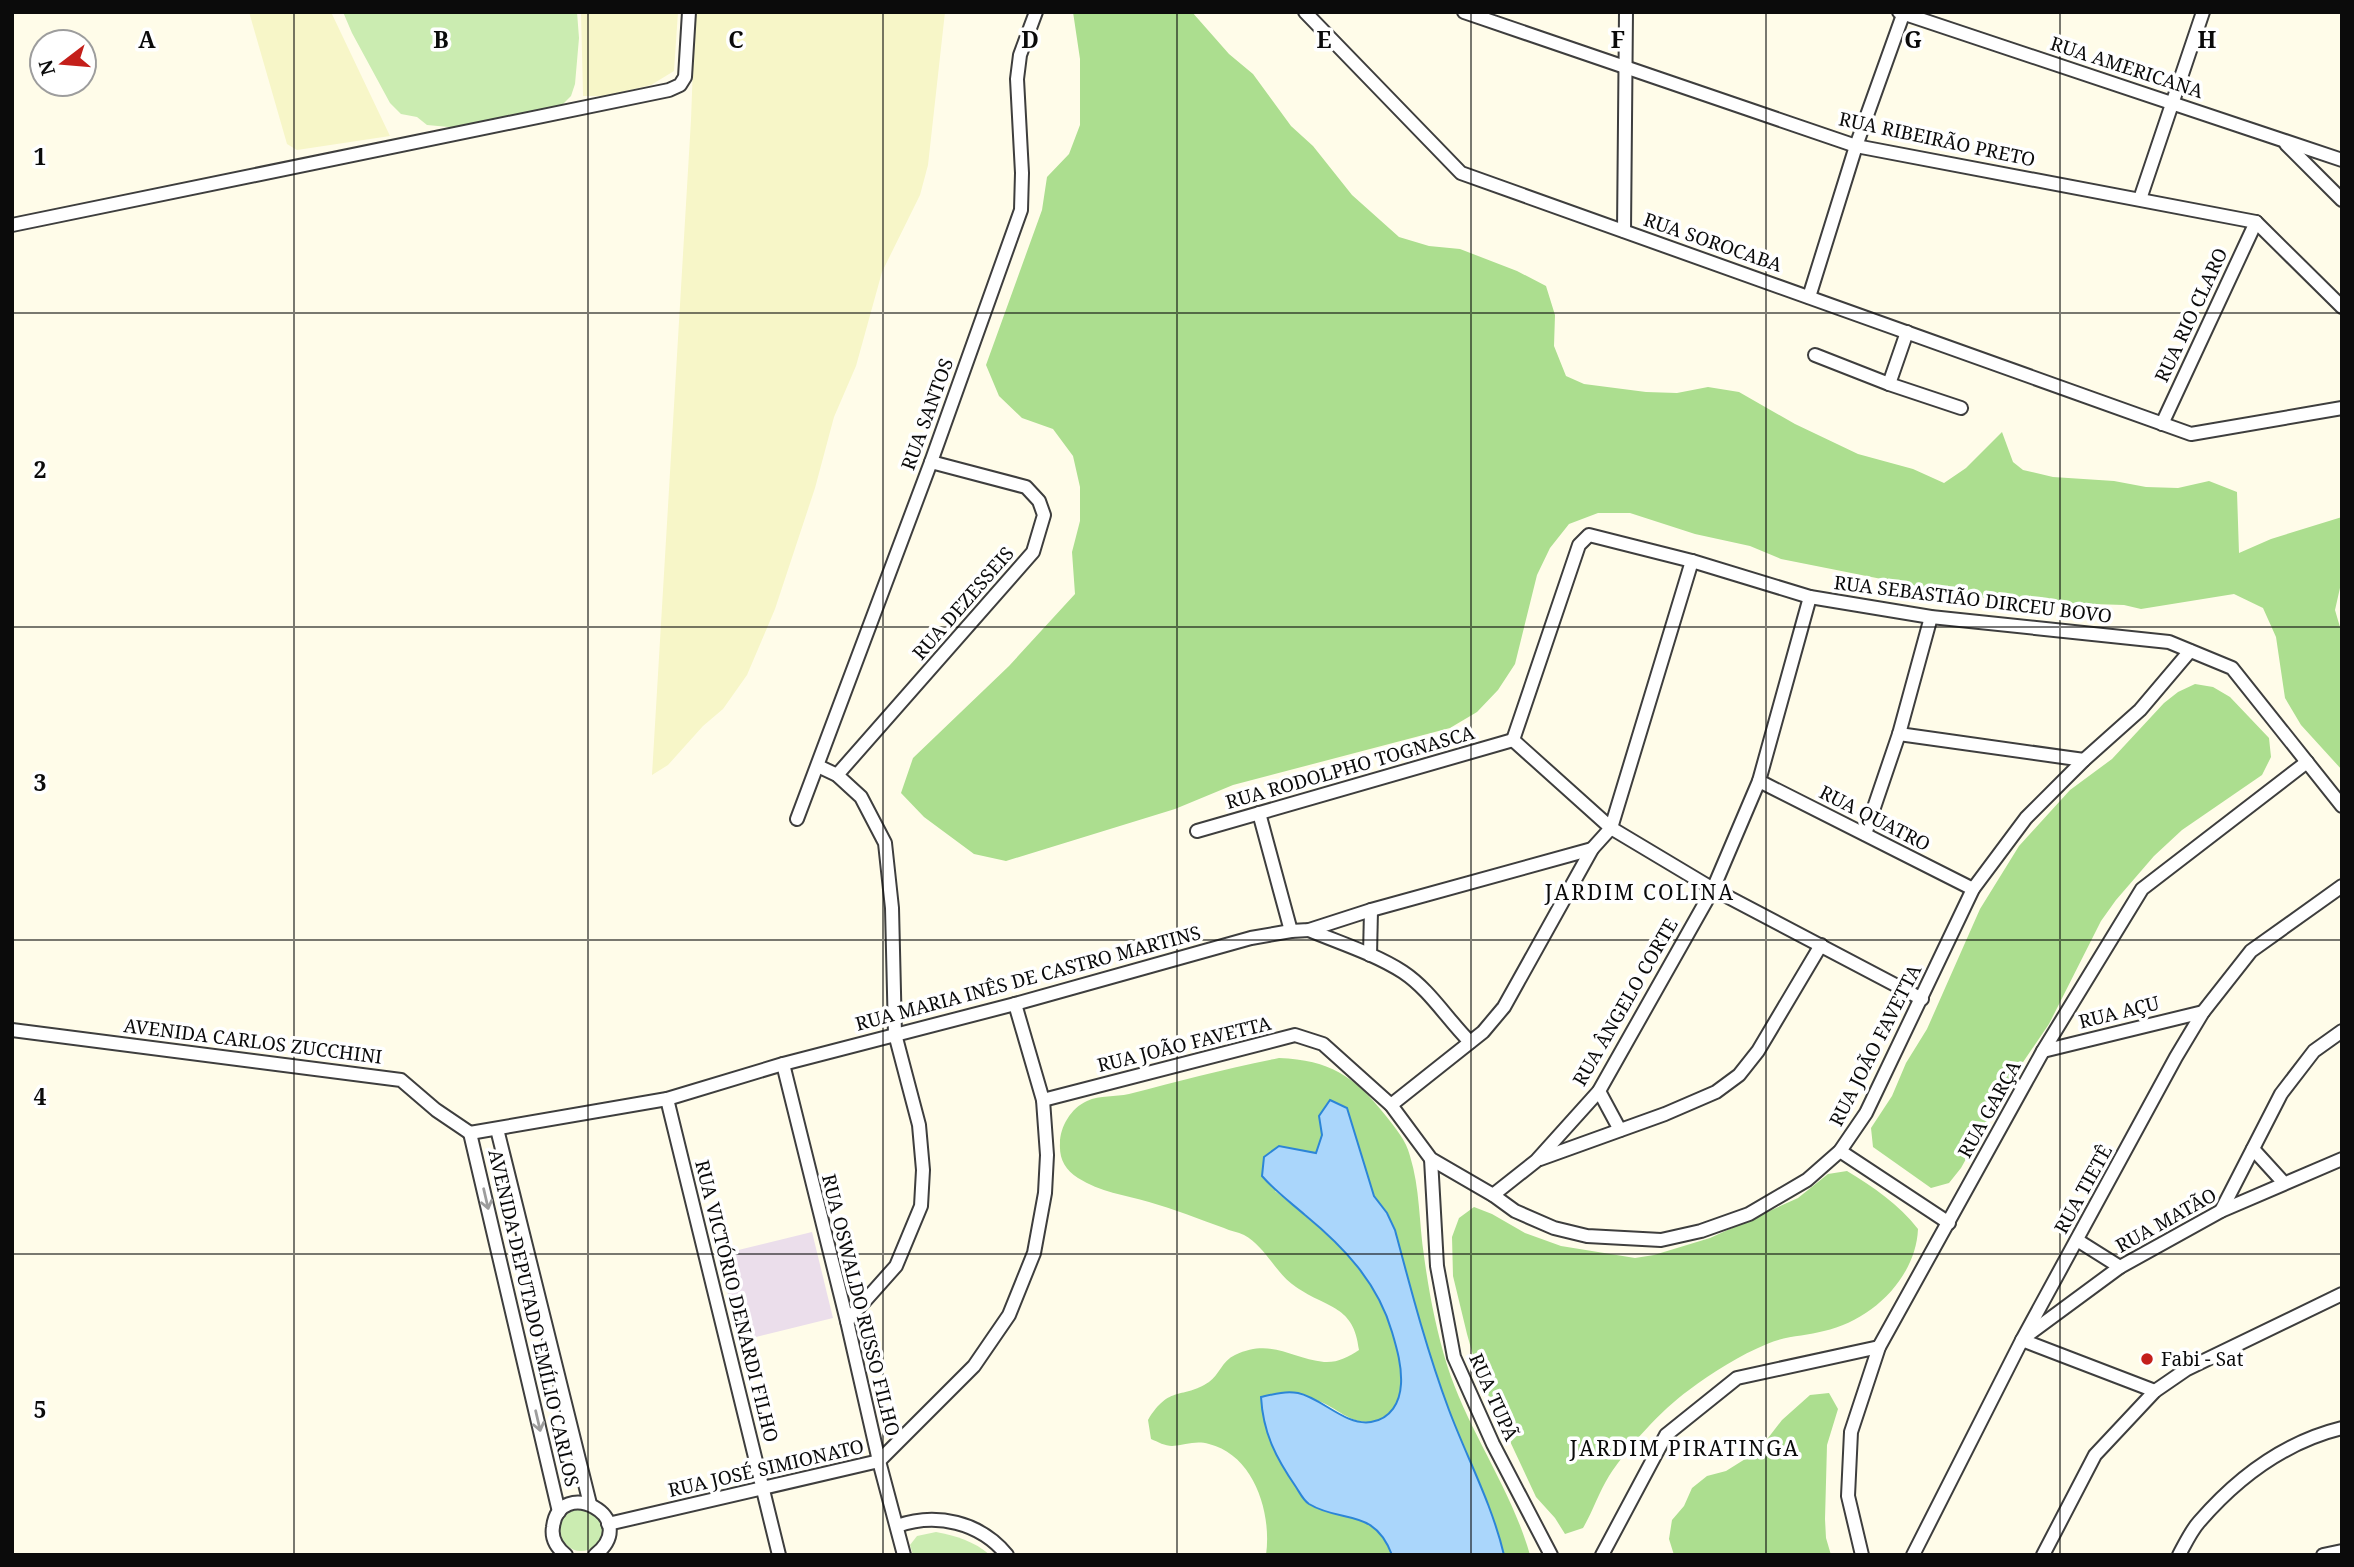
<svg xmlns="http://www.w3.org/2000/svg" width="2354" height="1567" font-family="'Noto Serif',serif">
<rect width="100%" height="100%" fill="#fffce9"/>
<polygon fill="#ebdeeb" points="812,1232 833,1318 740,1341 718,1255"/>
<g fill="#f7f6c8">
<polygon points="249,12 331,12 390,136 297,150 287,144"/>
<polygon points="581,12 678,12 674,71 651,85 604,96 583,96"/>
<polygon points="695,12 945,12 928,165 920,195 882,272 856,366 834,417 815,488 775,609 747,675 723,709 703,726 668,765 652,775 691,120"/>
</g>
<g fill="#cbecb1">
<polygon points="343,12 577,12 579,38 575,84 571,96 563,104 552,109 508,116 460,128 427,125 417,117 401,114 390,103 352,33"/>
<circle cx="581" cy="1530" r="21"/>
<path d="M936,1532C956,1536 974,1541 990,1555H913L910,1545L917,1536Z"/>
</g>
<g fill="#acde8f">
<polygon points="1073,12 1192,12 1229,54 1253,74 1291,126 1313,146 1352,195 1399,237 1429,246 1460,249 1517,271 1546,286 1555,315 1554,346 1566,376 1584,384 1646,392 1677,393 1708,387 1739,392 1795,424 1858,454 1913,469 1944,483 1966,468 2002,432 2013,462 2023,470 2053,477 2114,481 2146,487 2178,488 2209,481 2237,492 2239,553 2271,539 2342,517 2342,579 2335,610 2342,634 2342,770 2301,725 2285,698 2276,637 2263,608 2234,594 2141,609 2124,605 2029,602 1967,596 1781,559 1750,546 1695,534 1630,513 1598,513 1569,524 1550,548 1537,575 1515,664 1498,690 1477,712 1450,728 1233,785 1175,809 1006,861 974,854 924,817 901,793 913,758 1009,666 1075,594 1072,552 1080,521 1080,487 1073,456 1053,429 1022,418 999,396 986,365 1042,210 1047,177 1069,154 1080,125 1080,59"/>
<polygon points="2195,684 2213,687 2230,697 2269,738 2271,757 2262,775 2182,830 2154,856 2116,900 2101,921 2049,1024 2006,1087 1961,1168 1949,1183 1931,1188 1873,1147 1871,1128 1892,1096 1906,1063 1927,1029 1980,909 2019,846 2070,790 2112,759 2164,703 2178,692"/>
<path d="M1279,1058C1330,1060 1354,1076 1386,1116C1396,1129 1406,1140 1410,1156C1420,1188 1419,1223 1424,1256C1429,1293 1436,1329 1447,1365C1468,1431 1511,1488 1530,1555H1504C1490,1504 1467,1458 1449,1410C1427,1351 1411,1290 1395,1230L1387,1213L1374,1197L1367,1178L1319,1116L1322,1135L1316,1153L1275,1191C1304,1214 1336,1237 1359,1266C1382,1296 1418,1376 1392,1410C1388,1416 1377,1422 1369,1422C1348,1423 1334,1405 1315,1400C1299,1396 1278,1398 1261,1397C1263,1433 1276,1458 1296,1487C1300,1493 1303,1500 1309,1504C1342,1524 1374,1507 1392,1555H1266C1272,1513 1254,1455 1209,1444C1196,1440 1185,1445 1172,1446C1165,1446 1158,1442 1151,1439L1148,1420C1170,1384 1182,1400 1209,1382C1219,1375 1222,1361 1235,1355C1271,1338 1290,1358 1324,1362C1337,1363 1348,1357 1359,1350C1354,1305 1328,1309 1296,1287C1275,1273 1266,1247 1244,1235C1238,1232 1230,1231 1224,1228C1199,1219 1174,1209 1149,1202C1125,1195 1100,1192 1078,1178C1065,1170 1059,1159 1060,1143C1060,1127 1071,1108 1087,1101C1100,1095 1115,1097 1129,1094C1179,1081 1228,1068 1279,1058Z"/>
<path d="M1847,1171C1873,1187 1899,1204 1918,1229C1916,1278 1871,1321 1824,1331C1806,1336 1784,1336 1767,1344C1740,1355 1713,1372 1689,1390C1660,1411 1629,1446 1609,1476C1599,1492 1593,1511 1583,1528L1565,1534L1555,1518L1536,1497L1478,1373L1467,1334L1453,1276L1452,1237L1459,1218L1474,1207L1492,1214L1525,1233L1561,1246L1635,1258L1654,1255L1710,1238L1798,1198L1828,1174Z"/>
<polygon points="1829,1393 1838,1409 1827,1445 1825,1519 1826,1538 1831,1555 1674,1555 1669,1539 1672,1520 1684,1506 1692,1488 1707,1476 1726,1471 1758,1451 1782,1420 1810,1395"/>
</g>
<path fill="#aad6fb" stroke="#2c85d7" stroke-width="2" d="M1330,1100L1347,1108L1374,1196L1387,1213L1395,1230C1411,1290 1427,1351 1449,1410C1467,1458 1492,1504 1504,1555H1392C1374,1507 1342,1524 1309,1504C1303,1500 1300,1493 1296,1487C1276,1458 1263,1433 1261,1397C1274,1394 1285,1391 1298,1393C1322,1398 1345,1426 1371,1422C1391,1419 1400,1402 1401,1384C1402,1366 1397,1349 1392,1332C1378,1283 1344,1247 1305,1215C1290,1202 1275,1191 1262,1176L1264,1157L1279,1146L1316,1153L1322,1135L1319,1116Z"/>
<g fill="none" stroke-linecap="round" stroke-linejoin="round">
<defs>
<g id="minor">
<polyline points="1305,12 1461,173 2191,434 2342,408"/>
<polyline points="1464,12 1856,146 2256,222 2342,307"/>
<polyline points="1899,12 2342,160"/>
<polyline points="2286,144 2342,200"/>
<polyline points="2140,199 2203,12"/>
<polyline points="12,225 669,90 680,85 685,77 689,12"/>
<polyline points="1624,231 1626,12"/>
<polyline points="1809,297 1856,146 1904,12"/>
<polyline points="1907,332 1889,384 1961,408"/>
<polyline points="1815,355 1889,384"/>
<polyline points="2162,424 2256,222"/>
<polyline points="1899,734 2084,760"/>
<polyline points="1513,740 1579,545 1589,535 1692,561 1810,597 1931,617 2169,642 2232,668 2342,806"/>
<polyline points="1513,740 1611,828 1713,889 1922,999"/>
<polyline points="818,766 837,775 861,797 885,843 892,908 895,1034 919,1125 923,1170 921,1206 896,1266 847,1321"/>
<polyline points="837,775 1033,552 1044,515 1039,501 1026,487 931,462"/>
<polyline points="1759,781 1973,889"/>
<polyline points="1259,813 1291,931"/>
<polyline points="797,819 931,462 1021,210 1022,173 1017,79 1020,55 1036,12"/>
<polyline points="1197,831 1513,740"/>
<polyline points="1865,834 1899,734 1931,617"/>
<path d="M1309,930C1340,943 1375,954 1403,972C1430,990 1447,1019 1470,1042"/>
<polyline points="1370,955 1371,910"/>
<polyline points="12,1030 401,1080 436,1110 470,1133"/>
<polyline points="2043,1051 2203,1012"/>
<polyline points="783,1064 847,1321 879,1461 904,1555"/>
<polyline points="1599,1091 1620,1130"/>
<polyline points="667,1099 779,1555"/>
<polyline points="1043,1100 1295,1035 1323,1044 1391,1105 1431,1159 1493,1195 1515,1211 1554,1228 1587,1236 1661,1240 1701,1231 1749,1214 1807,1180 1840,1151 1866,1113 1973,889 2026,818 2084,760 2140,710 2190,651"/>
<polyline points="1391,1105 1483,1032 1504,1007 1592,849 1611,828 1692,561"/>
<polyline points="497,1129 590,1504"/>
<polyline points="470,1133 667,1099 783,1064 1015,1004 1251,938 1291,931 1309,930 1371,910 1592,849"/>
<polyline points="470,1133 559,1512"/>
<polyline points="2253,1149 2284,1183"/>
<polyline points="1840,1151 1949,1223"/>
<polyline points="1431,1159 1437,1266 1454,1357 1493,1444 1551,1555"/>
<polyline points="1540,1159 1665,1114 1716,1092 1739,1075 1758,1051 1821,945"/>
<polyline points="1493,1195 1536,1161 1599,1091 1713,889 1759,781 1810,597"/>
<polyline points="2221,1211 2281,1094 2314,1051 2342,1031"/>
<polyline points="2077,1240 2120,1267"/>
<polyline points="2025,1337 2120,1267 2221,1211 2342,1159"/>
<polyline points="2022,1340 2155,1391"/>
<polyline points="608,1524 879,1461 974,1366 1009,1315 1034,1253 1045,1193 1047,1155 1043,1100 1015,1004"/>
<path d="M897,1526C936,1512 980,1522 1007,1555"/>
<path d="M566,1555C557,1548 551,1539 553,1527C559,1475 643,1517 595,1555"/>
<polyline points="1602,1555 1666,1435 1737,1378 1879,1347"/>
<polyline points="1862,1555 1848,1496 1851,1432 1879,1347 2043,1051 2142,889 2307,762"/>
<polyline points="1913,1555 2022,1340 2176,1057 2203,1012 2251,951 2342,886"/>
<polyline points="2043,1555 2095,1455 2155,1391 2187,1369 2342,1294"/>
<path d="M2179,1555C2185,1544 2191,1531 2199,1522C2237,1478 2285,1442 2342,1428"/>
<polyline points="2323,1555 2342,1551"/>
</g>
</defs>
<use href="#minor" stroke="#3e3e3e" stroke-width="16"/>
<use href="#minor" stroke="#fff" stroke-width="12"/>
</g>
<defs><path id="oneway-shaft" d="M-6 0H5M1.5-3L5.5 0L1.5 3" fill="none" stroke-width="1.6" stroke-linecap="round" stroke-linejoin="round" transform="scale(1.75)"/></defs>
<g stroke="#9d9d9d">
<use href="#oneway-shaft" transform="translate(486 1199) rotate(77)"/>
<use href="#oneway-shaft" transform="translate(538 1421) rotate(77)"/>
</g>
<path fill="none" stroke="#0b0b0b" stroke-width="2" stroke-opacity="0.55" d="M294,12V1555M588,12V1555M883,12V1555M1177,12V1555M1471,12V1555M1766,12V1555M2060,12V1555M12,313H2342M12,627H2342M12,940H2342M12,1254H2342"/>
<circle fill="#c41f1a" stroke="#fff" stroke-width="2.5" cx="2147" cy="1359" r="7"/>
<g text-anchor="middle" stroke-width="7" stroke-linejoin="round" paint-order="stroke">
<g font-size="19" fill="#0b0b0b" stroke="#fff">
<text transform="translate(2127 67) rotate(18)" y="7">RUA AMERICANA</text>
<text transform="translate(1937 139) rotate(12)" y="7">RUA RIBEIRÃO PRETO</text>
<text transform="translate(1713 242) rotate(19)" y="7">RUA SOROCABA</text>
<text transform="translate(2191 315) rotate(-65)" y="7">RUA RIO CLARO</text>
<text transform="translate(927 414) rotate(-70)" y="7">RUA SANTOS</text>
<text transform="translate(1973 599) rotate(7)" y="7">RUA SEBASTIÃO DIRCEU BOVO</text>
<text transform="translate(963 603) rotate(-49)" y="7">RUA DEZESSEIS</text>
<text transform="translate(1350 767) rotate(-16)" y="7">RUA RODOLPHO TOGNASCA</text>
<text transform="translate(1875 818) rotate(27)" y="7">RUA QUATRO</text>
<text transform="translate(1028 978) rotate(-15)" y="7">RUA MARIA INÊS DE CASTRO MARTINS</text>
<text transform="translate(1625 1002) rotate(-60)" y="7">RUA ÂNGELO CORTE</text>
<text transform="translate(2119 1012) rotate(-14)" y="7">RUA AÇU</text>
<text transform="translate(253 1041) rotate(7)" y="7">AVENIDA CARLOS ZUCCHINI</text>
<text transform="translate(1184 1044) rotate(-14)" y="7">RUA JOÃO FAVETTA</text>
<text transform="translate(1875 1045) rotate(-63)" y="7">RUA JOÃO FAVETTA</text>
<text transform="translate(1989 1109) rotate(-61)" y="7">RUA GARÇA</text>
<text transform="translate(2083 1189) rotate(-61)" y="7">RUA TIETÊ</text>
<text transform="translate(2166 1220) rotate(-29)" y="7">RUA MATÃO</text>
<text transform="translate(737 1301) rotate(76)" y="7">RUA VICTÓRIO DENARDI FILHO</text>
<text transform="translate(861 1305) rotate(76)" y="7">RUA OSWALDO RUSSO FILHO</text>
<text transform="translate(534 1318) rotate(77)" y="7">AVENIDA DEPUTADO EMÍLIO CARLOS</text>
<text transform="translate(1494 1397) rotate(66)" y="7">RUA TUPÃ</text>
<text transform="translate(766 1468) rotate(-13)" y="7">RUA JOSÉ SIMIONATO</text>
</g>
<g font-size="19" fill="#0b0b0b" stroke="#fff" text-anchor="start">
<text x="2161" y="1366">Fabi - Sat</text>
</g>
<g font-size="21" letter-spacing="2" fill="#0b0b0b" stroke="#fff">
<text x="1640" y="900">JARDIM COLINA</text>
<text x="1685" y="1456">JARDIM PIRATINGA</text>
</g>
</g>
<g font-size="23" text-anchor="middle" font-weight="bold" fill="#0b0b0b" stroke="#fff" stroke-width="7" stroke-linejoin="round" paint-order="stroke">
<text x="147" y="48">A</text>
<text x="441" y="48">B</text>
<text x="736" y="48">C</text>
<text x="1030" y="48">D</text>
<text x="1324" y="48">E</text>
<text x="1618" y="48">F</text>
<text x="1913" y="48">G</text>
<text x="2207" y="48">H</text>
<text x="40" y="165">1</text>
<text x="40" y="478">2</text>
<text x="40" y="791">3</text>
<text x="40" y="1105">4</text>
<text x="40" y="1418">5</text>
</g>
<rect width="2354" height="1567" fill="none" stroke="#0b0b0b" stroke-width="28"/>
<g transform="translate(63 63) rotate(254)"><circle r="33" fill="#ffffff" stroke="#9d9d9d" stroke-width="2"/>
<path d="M0-5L12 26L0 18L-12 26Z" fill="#c41f1a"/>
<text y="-10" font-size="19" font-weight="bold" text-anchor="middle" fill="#0b0b0b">N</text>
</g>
</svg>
